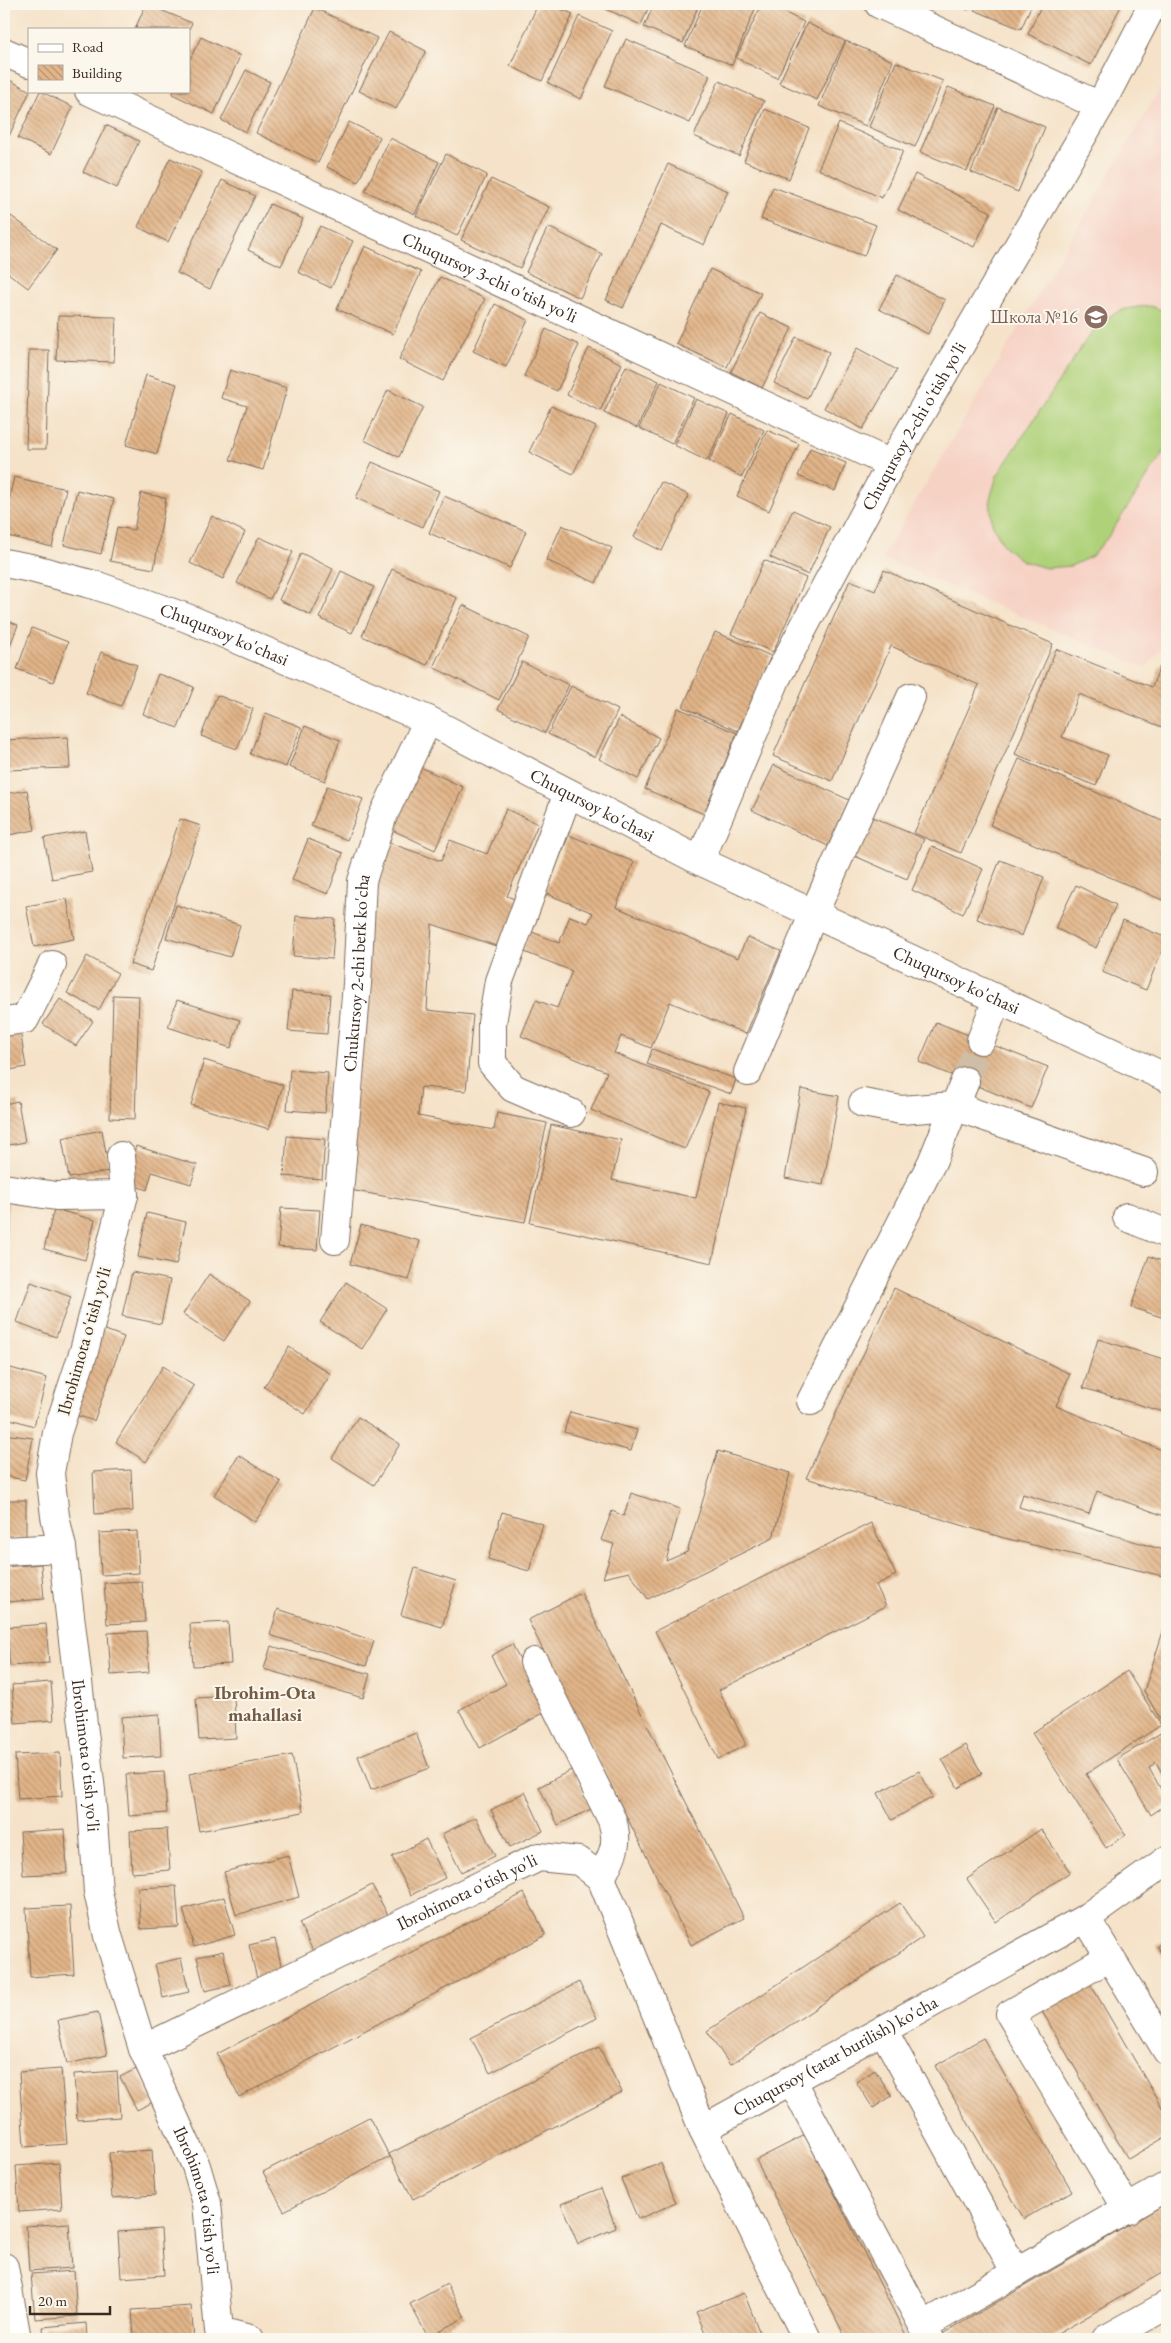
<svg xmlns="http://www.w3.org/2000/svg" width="1171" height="2343" font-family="'EB Garamond',serif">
<defs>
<pattern id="building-back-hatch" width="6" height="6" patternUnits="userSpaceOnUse" patternTransform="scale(1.25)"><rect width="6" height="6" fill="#e2b589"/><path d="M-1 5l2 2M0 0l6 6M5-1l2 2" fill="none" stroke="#b8936f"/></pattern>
</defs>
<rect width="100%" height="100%" fill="#fbf7ec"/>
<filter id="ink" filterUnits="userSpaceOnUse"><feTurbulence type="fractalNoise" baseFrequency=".02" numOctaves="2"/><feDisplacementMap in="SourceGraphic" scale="10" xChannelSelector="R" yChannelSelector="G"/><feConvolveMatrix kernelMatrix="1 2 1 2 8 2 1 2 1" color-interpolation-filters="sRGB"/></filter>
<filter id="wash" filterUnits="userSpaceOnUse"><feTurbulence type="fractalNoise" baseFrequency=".0096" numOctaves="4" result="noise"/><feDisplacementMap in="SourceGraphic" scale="20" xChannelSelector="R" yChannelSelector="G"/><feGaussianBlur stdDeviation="1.12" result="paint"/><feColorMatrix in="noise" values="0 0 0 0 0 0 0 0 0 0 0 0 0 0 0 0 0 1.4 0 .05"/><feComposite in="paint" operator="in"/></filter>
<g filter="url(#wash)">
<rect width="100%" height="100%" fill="#f5e2c8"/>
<polygon fill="#f6d2c4" points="1167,77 1167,641 1145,668 882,558"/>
<path fill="#afd179" stroke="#757e4c" d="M1150,306L1167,312V447L1108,537L1092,556L1071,566L1046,568L1022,561L1003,545L992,523L990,499L997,476L1088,337C1109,313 1118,308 1150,306Z"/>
<g id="blocks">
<g fill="url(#building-back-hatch)">
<polygon points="146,4 192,23 189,29 135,29"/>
<polygon points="538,4 549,4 573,14 542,81 510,66"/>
<polygon points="595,4 650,4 641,25"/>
<polygon points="654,4 699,4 683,43 644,27"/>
<polygon points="703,4 757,4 732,65 685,46"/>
<polygon points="762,4 767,4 804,22 777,78 736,58"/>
<polygon points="955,4 971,4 968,10"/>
<polygon points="977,4 1032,4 1021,29 974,10"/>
<polygon points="1042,4 1122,4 1091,65 1028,34"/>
<polygon points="315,8 377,38 318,163 256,133"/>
<polygon points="579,16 612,31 581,99 548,83"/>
<polygon points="807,23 845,41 817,100 779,83"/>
<polygon points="389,32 426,51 396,109 359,91"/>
<polygon points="201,37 240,56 214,114 172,94 174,91 189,91 189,61"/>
<polygon points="626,39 710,75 690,123 605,86"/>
<polygon points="846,41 893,61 866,126 819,106"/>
<polygon points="896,62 943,81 915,147 869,127"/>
<polygon points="246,70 270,82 246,132 221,120"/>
<polygon points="4,77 30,91 9,136 4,134"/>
<polygon points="719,81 764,101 739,156 694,136"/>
<polygon points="948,87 995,106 967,171 920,152"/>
<polygon points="40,91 73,107 51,154 18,138"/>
<polygon points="998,107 1045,127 1018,192 971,172"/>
<polygon points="765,109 809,128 789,179 744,161"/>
<polygon points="349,122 380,137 358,182 327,167"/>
<polygon points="839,123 903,151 882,198 818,169"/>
<polygon points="106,125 139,141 117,188 83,172"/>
<polygon points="390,138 439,162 415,214 365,191"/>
<polygon points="446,154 487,175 457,236 416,216"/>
<polygon points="170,158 202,172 168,242 138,227"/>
<polygon points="668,164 728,191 704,245 661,225 623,308 606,300"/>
<polygon points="915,174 991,212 974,247 898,210"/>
<polygon points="491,179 549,207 520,268 461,240"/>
<polygon points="222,180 255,196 210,289 177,273"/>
<polygon points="773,187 876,225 864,256 761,219"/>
<polygon points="270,204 303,219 281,266 248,250"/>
<polygon points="11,216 57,250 28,288 4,270 4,226"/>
<polygon points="320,226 353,241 331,288 298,272"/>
<polygon points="548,227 602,254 580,298 526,272"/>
<polygon points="365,246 421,272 393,334 337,309"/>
<polygon points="710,269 761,293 727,367 676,344"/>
<polygon points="897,275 945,300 928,334 879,309"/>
<polygon points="440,277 485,299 443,381 399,359"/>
<polygon points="495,304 528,320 506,367 473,351"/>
<polygon points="760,313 792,328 762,388 731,372"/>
<polygon points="58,316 116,317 114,362 56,360"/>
<polygon points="546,329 579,345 557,391 524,376"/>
<polygon points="796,337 829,352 807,399 774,383"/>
<polygon points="589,348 622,364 600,411 567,395"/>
<polygon points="857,348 897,370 863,429 824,408"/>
<polygon points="29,350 49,350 46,449 26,449"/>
<polygon points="626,366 659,381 637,428 604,413"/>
<polygon points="230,370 287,388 263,470 230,460 247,406 221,398"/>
<polygon points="146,375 177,384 157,454 126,445"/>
<polygon points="661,382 694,398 672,444 639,428"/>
<polygon points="388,390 423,407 399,457 364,440"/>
<polygon points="696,399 729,414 707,461 674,445"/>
<polygon points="551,406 596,427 573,474 529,452"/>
<polygon points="732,414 764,430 742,477 709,461"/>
<polygon points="767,430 799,444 769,511 737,496"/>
<polygon points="810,448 846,463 835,491 798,476"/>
<polygon points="372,462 439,491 423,527 356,498"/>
<polygon points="14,477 66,489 52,547 4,535 4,521"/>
<polygon points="661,482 689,495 662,551 634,537"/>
<polygon points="77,490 114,499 101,554 64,545"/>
<polygon points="141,493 166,498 154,569 110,561 117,527 134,530"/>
<polygon points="444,496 526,531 510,568 429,533"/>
<polygon points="793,510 830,527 808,575 770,557"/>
<polygon points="212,516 245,532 223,579 190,563"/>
<polygon points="562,525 612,548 596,583 546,560"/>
<polygon points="259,537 293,552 270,599 237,583"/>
<polygon points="301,553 333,569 311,615 279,600"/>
<polygon points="764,560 806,578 773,652 731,634"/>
<polygon points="392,569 457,598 427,665 362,636"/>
<polygon points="884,570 1053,644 961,853 914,833 979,685 891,646 832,781 773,756 850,580 875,591"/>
<polygon points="341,571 374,587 352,633 319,618"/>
<polygon points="463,605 529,637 499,700 433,667"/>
<polygon points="4,619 18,625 4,661"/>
<polygon points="32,628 68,642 53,682 17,669"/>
<polygon points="715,632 771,656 738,731 683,707"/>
<polygon points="1056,649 1152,687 1160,666 1167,668 1167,729 1079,694 1062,737 1108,755 1096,786 1015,754"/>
<polygon points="101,652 137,665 121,706 86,693"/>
<polygon points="522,662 569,685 545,733 498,709"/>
<polygon points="158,674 194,687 178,728 143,714"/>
<polygon points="571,686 618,710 595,757 548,734"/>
<polygon points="217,695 253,709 237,749 201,736"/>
<polygon points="4,700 7,715 4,716"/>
<polygon points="678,708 737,733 704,814 645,789"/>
<polygon points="266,713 301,727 286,767 250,754"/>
<polygon points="620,717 659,738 638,779 599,759"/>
<polygon points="305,726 340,740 325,781 289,767"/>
<polygon points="68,737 70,768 4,770 4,740"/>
<polygon points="1019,759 1167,823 1167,902 990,825"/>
<polygon points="414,764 463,787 435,850 386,827"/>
<polygon points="774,765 849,800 828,846 752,810"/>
<polygon points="327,786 363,799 347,840 311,826"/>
<polygon points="27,790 35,830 4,836 4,794"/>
<polygon points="506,809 538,824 507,896 519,901 502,948 432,924 427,1010 473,1015 466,1091 421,1087 418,1116 494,1130 497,1113 547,1123 525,1222 350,1190 369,879 384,841 441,861 450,840 487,854"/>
<polygon points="865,814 924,839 907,879 848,853"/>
<polygon points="180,819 201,826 151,971 130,964"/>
<polygon points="85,831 92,872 52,879 44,838"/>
<polygon points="569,835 634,862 616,907 738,958 747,937 781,951 746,1034 670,1002 651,1048 621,1036 614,1053 709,1092 685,1149 591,1110 607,1072 521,1036 536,1000 557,1008 572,971 522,951 530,931 559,943 570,916 588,923 593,913 545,893"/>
<polygon points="308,839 343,853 328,894 292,880"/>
<polygon points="932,846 983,869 963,914 912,890"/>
<polygon points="1000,860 1044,877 1022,936 977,919"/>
<polygon points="1076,885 1116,905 1096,948 1055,928"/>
<polygon points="67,899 74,939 34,947 26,906"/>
<polygon points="176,905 240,925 230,957 166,938"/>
<polygon points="296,916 335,919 332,959 293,956"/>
<polygon points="1123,920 1167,938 1146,990 1102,972"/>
<polygon points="87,956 118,973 99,1010 67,993"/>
<polygon points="292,991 330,994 327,1034 288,1031"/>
<polygon points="113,995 139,996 135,1119 110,1118"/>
<polygon points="60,999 93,1021 76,1046 43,1024"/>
<polygon points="177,1000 240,1020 231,1048 168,1027"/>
<polygon points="936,1022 1048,1067 1031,1108 919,1062"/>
<polygon points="20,1030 26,1067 4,1071 4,1033"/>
<polygon points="652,1049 736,1079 731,1094 647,1064"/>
<polygon points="204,1060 283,1085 269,1129 191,1105"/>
<polygon points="290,1070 328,1073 325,1113 287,1110"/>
<polygon points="801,1089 839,1096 823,1185 785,1178"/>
<polygon points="18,1101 25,1142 4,1146 4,1104"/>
<polygon points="718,1102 746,1108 712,1263 530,1223 551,1125 621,1140 612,1180 696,1198"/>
<polygon points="102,1130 109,1171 69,1178 62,1138"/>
<polygon points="287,1136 325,1139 322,1179 284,1176"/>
<polygon points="136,1146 197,1165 191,1184 152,1172 147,1190 124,1182"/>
<polygon points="4,1202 8,1203 6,1237 4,1237"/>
<polygon points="281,1208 320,1210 317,1250 278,1247"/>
<polygon points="54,1209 95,1220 85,1260 44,1249"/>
<polygon points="147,1213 186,1222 176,1265 138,1257"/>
<polygon points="361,1225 420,1241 409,1280 350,1264"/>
<polygon points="1149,1256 1167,1263 1167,1319 1131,1307"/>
<polygon points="132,1272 170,1280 161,1324 122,1316"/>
<polygon points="209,1274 250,1301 224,1341 183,1314"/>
<polygon points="31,1282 71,1297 56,1337 17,1322"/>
<polygon points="346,1282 387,1309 362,1349 320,1322"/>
<polygon points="894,1288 1070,1374 1056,1406 1167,1452 1167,1517 1097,1491 1089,1514 1023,1494 1019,1507 1167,1551 1167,1577 1004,1538 806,1478"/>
<polygon points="100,1328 124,1337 94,1421 70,1413"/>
<polygon points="1098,1339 1167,1360 1167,1413 1083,1388"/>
<polygon points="289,1347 331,1374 305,1414 264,1387"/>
<polygon points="163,1366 194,1386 146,1462 116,1442"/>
<polygon points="7,1367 47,1378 34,1426 4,1417 4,1380"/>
<polygon points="570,1412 637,1430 631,1451 564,1432"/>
<polygon points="358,1417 400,1444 374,1485 332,1458"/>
<polygon points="4,1434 33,1438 25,1480 4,1476"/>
<polygon points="718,1451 790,1473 773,1538 648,1599 629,1572 603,1578 614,1544 601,1540 612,1511 624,1516 631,1493 680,1509 666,1561 687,1552"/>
<polygon points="239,1455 281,1482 255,1522 214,1495"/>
<polygon points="131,1470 133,1511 95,1514 93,1472"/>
<rect x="4" y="1500" width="22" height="38"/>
<polygon points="502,1512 543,1524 529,1571 488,1559"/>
<polygon points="871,1523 896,1575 876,1585 886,1606 719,1690 746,1745 718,1759 655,1631"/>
<polygon points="137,1531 139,1573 101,1575 99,1533"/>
<polygon points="41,1564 44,1599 7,1602 4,1567"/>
<polygon points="415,1568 456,1581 442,1627 401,1615"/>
<polygon points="142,1581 145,1622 107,1624 104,1583"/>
<polygon points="581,1593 744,1918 691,1945 528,1620"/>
<polygon points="278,1609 374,1641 366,1666 270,1635"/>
<polygon points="1167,1619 1167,1731 1144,1691"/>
<polygon points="228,1622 231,1664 193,1666 190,1624"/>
<polygon points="46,1624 49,1663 10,1666 7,1627"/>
<polygon points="146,1631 149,1672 111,1675 108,1633"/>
<polygon points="512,1644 547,1711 480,1748 459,1710 506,1684 491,1656"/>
<polygon points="271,1646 370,1674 363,1698 264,1669"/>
<polygon points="1127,1671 1161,1725 1086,1774 1126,1835 1106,1848 1032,1733"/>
<polygon points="51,1682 54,1720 15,1723 12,1685"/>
<polygon points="234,1696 236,1738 199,1740 196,1698"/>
<polygon points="159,1714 161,1756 123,1758 121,1717"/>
<polygon points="1164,1731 1167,1736 1167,1782 1156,1762 1149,1768 1167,1800 1167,1804 1151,1815 1117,1759"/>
<polygon points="416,1733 429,1768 371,1790 358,1756"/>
<polygon points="966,1745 982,1774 958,1788 942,1759"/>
<polygon points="60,1753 62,1796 18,1799 15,1755"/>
<polygon points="292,1755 303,1812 199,1831 189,1774"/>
<polygon points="573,1769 591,1809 558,1825 539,1787"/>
<polygon points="919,1771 933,1797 892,1820 878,1793"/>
<polygon points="164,1772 167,1813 129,1816 126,1774"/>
<polygon points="525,1792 543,1831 510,1847 491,1810"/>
<polygon points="476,1817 495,1856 461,1872 442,1834"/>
<polygon points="65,1829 67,1873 23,1875 20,1832"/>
<polygon points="167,1829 170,1870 132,1873 130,1831"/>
<polygon points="1041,1829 1070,1872 996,1922 967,1879"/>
<polygon points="426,1839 445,1878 411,1895 392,1857"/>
<polygon points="288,1855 299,1897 236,1915 224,1872"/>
<polygon points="372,1885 389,1917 315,1955 299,1923"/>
<polygon points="176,1886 179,1927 141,1929 138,1888"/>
<polygon points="524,1893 546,1935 239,2097 217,2054"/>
<polygon points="224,1897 235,1935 194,1947 183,1909"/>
<polygon points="900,1903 923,1937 730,2065 707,2031"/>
<polygon points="70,1906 74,1974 30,1977 26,1908"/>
<polygon points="275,1939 283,1973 257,1979 249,1945"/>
<polygon points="1167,1940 1167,1965 1157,1946"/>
<polygon points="223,1951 231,1985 205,1991 197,1957"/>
<polygon points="181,1958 189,1992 163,1998 155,1964"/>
<polygon points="1087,1978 1167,2116 1167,2136 1128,2159 1039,2006"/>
<polygon points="579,1982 597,2018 490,2073 471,2038"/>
<polygon points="98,2012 107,2055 67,2064 58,2020"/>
<polygon points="983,2038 1072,2191 1024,2219 935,2066"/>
<polygon points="599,2047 622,2092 413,2199 389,2154"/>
<polygon points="61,2069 67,2144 24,2147 19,2072"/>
<polygon points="136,2069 153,2102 137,2110 120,2077"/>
<polygon points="875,2070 892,2096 873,2108 856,2082"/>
<polygon points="117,2071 120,2117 77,2120 74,2074"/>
<polygon points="369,2117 390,2157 284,2211 263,2172"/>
<polygon points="805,2135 888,2300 908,2339 846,2339 756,2160"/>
<polygon points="152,2150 155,2195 112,2198 109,2153"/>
<polygon points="59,2163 62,2209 19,2212 16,2166"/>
<polygon points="661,2163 676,2203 638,2219 621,2179"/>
<polygon points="601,2188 616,2228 578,2244 561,2204"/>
<polygon points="1167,2203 1167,2270 1049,2339 941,2339 939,2336"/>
<polygon points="69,2223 72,2268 29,2271 26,2226"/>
<polygon points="161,2229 164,2275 121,2278 118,2232"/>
<polygon points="74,2271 77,2316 35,2319 31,2274"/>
<polygon points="447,2284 465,2317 428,2337 410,2304"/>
<polygon points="744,2293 761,2336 753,2339 708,2339 696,2312"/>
<polygon points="191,2306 194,2339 134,2339 132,2310"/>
<polygon points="86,2323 87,2339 44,2339 43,2327"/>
</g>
</g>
</g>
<g filter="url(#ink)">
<use href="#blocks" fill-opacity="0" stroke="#7c6a5a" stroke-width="1"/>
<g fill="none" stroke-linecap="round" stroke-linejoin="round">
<polyline stroke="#d0bda6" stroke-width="28" stroke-dasharray="28 14" stroke-linecap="butt" points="965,1081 981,1040"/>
<defs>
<g id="minor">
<polyline points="879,4 1100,106"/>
<polyline points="4,52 29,63"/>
<path id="s1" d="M89,91L891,464"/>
<path id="s2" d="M4,563L31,568L98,586L187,618L428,720L700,861L1167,1078"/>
<polyline points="568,793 499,981 492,1023 492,1063 513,1088 571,1113"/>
<path id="s3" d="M700,861L776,679L891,464L1100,106L1153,4"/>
<polyline points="4,1022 25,1019 52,965"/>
<polyline points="981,1040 997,1000"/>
<polyline points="748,1072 813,915 911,697"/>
<polyline points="863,1103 901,1110 954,1106 1144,1172"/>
<path id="s4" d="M121,1156L124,1195L84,1351L57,1433L50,1473L55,1516L62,1548L91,1791L98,1892L108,1936L143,2049L196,2166L207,2203L219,2331L250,2339"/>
<polyline points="4,1188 56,1196 124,1195"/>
<polyline points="1127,1217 1167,1234"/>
<path id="s5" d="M335,1240L357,984L362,881L382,818L428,720"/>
<polyline points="811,1401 932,1162 965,1081"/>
<polyline points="4,1551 62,1548"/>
<path d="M534,1662L612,1820C620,1845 612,1856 601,1878"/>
<polyline points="1086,1918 1167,2051"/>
<polyline points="1110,1957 1010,2014 1128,2210"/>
<polyline points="883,2030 1016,2273"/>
<path id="s6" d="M143,2049L539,1857L579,1861L601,1878L703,2129L807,2339"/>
<polyline points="791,2080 930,2339"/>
<path id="s7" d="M703,2129L1086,1918L1167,1860"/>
<polyline points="4,2267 17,2339"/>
<polyline points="923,2326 1167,2186"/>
<polyline points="1106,2339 1167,2305"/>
</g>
</defs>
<use href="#minor" stroke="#7c6a5a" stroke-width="30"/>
<use href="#minor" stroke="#fff" stroke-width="28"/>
</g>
</g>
<defs>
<symbol id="school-disc" viewBox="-11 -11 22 22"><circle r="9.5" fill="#8d6e63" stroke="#fbf7ec"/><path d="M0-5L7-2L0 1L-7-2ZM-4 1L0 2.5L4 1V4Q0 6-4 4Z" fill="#fff"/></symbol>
</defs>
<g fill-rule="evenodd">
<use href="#school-disc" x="1082" y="303" width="28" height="28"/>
</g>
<g text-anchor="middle" stroke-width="4" stroke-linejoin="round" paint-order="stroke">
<g font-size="18" fill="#3b2a1e" stroke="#fbf7ec">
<text dy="6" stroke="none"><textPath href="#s1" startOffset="442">Chuqursoy 3-chi o'tish yo'li</textPath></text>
<text dy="6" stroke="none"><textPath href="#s3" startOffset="485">Chuqursoy 2-chi o'tish yo'li</textPath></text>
<text dy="6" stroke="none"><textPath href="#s2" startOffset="232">Chuqursoy ko'chasi</textPath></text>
<text dy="6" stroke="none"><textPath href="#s2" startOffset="638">Chuqursoy ko'chasi</textPath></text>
<text dy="6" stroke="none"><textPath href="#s5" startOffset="268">Chukursoy 2-chi berk ko'cha</textPath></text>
<text dy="6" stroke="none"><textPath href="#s2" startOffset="1042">Chuqursoy ko'chasi</textPath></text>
<text transform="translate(84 1341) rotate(-74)" y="6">Ibrohimota o'tish yo'li</text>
<text dy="6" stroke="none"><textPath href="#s4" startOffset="612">Ibrohimota o'tish yo'li</textPath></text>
<text dy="6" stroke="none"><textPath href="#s6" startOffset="360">Ibrohimota o'tish yo'li</textPath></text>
<text dy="6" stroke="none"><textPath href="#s7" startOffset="151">Chuqursoy (tatar burilish) ko'cha</textPath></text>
<text dy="6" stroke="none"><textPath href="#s4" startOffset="1075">Ibrohimota o'tish yo'li</textPath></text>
</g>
<g font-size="18" fill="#785e54" stroke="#fbf7ec" text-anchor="end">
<text x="1078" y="323">Школа №16</text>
</g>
<g font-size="19" font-weight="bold" fill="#755b43" stroke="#fbf7ec">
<text x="265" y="1699">Ibrohim-Ota<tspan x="265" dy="22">mahallasi</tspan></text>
</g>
</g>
<rect width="1171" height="2343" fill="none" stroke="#fbf7ec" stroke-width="20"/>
<rect x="28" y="28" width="162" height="65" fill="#fbf7ec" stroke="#aea59a"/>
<rect x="38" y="44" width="25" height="8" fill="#ffffff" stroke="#aea59a"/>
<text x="72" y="52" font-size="15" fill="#3b2a1e">Road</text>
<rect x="38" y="65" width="25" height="15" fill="url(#building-back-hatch)" stroke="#aea59a"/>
<text x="72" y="78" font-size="15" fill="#3b2a1e">Building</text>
<path d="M30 2306v8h80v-8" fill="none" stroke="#3b2a1e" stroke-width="2.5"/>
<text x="38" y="2306" font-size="15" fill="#3b2a1e" stroke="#fbf7ec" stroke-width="4" paint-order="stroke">20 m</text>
</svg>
